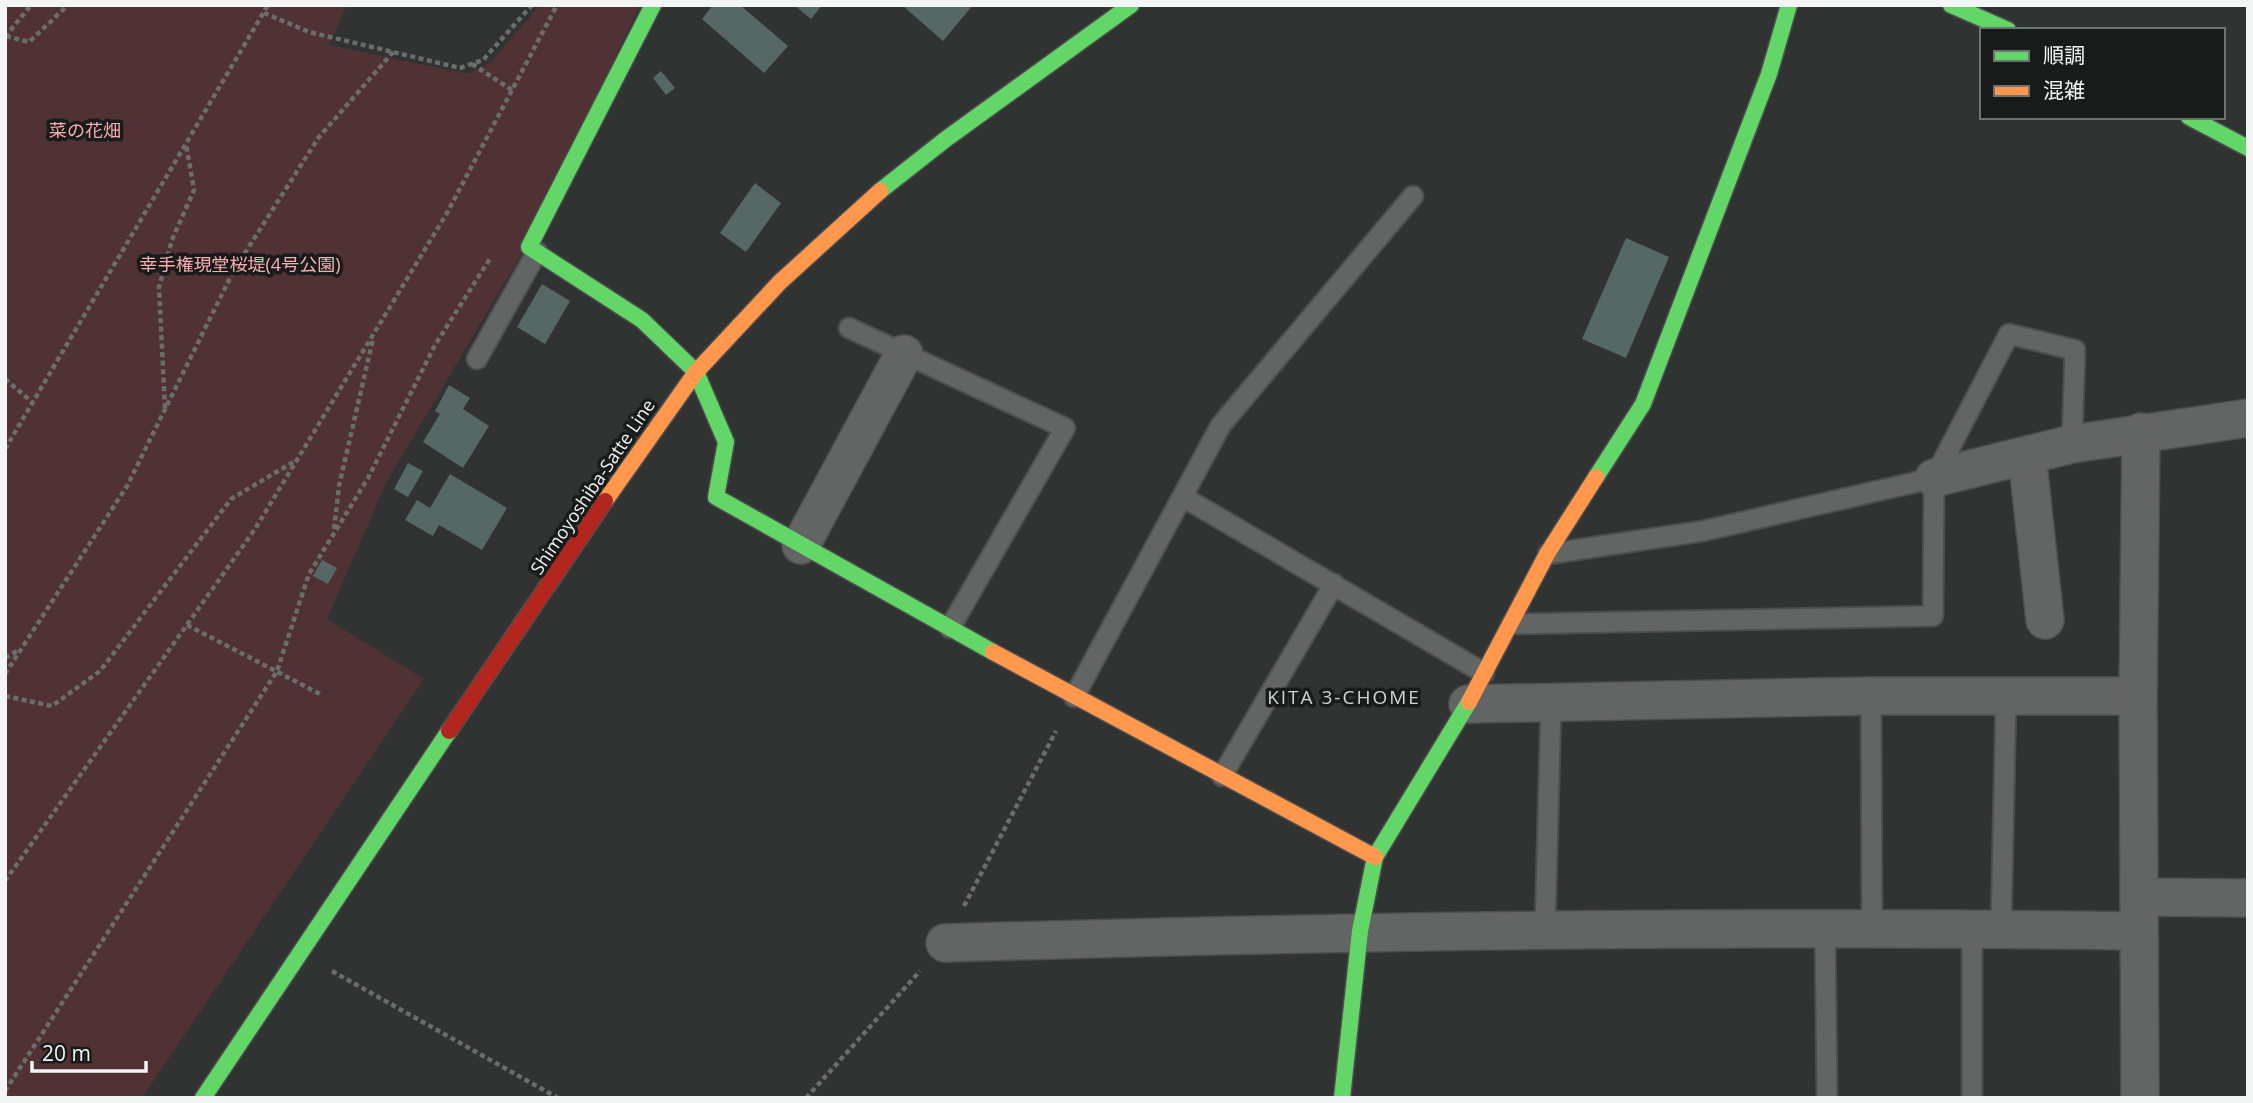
<svg xmlns="http://www.w3.org/2000/svg" width="2253" height="1103" font-family="'Open Sans','Noto Sans JP',sans-serif">
<rect width="100%" height="100%" fill="#303332"/>
<polygon fill="#513234" points="5,5 347,5 329,45 468,74 491,62 540,5 640,5 518,260 386,483 327,619 424,679 142,1098 5,1098"/>
<g fill="#566866">
<polygon points="713,5 740,5 788,46 764,73 702,19"/>
<polygon points="794,5 822,5 811,19"/>
<polygon points="902,5 973,5 943,41"/>
<polygon points="661,71 675,88 666,95 653,78"/>
<polygon points="755,183 781,203 746,252 720,233"/>
<polygon points="1626,238 1669,257 1626,358 1582,339"/>
<polygon points="542,284 570,301 545,344 517,327"/>
<polygon points="449,385 470,398 463,409 489,426 463,468 423,442 440,414 435,411"/>
<polygon points="408,463 423,471 408,497 394,489"/>
<polygon points="450,474 507,508 482,550 439,525 433,536 405,520 417,500 430,508"/>
<polygon points="322,560 337,568 328,584 313,576"/>
</g>
<g fill="none" stroke-linecap="round" stroke-linejoin="round">
<defs>
<g id="lane">
<polyline points="849,328 1065,428 950,628"/>
<polyline points="477,359 537,252"/>
<polyline points="1183,497 1484,673"/>
<polyline points="1548,554 1703,531 1934,478"/>
<polyline points="1512,624 1933,616 1934,478 2009,334 2075,350 2072,444"/>
<polyline points="1871,696 1872,928"/>
<polyline points="1074,697 1221,425 1413,196"/>
<polyline points="1222,776 1334,584"/>
<polyline points="1825,928 1827,1098"/>
<polyline points="1545,929 1551,704"/>
<polyline points="2001,929 2006,697"/>
<polyline points="1972,1098 1972,930"/>
</g>
<g id="street">
<polyline points="2027,455 2045,620"/>
<polyline points="1934,478 2072,444 2248,418"/>
<polyline points="801,545 904,354"/>
<polyline points="1468,704 1871,696 2138,696"/>
<polyline points="2139,897 2248,898"/>
<path d="M945,943C1342,931 1740,925 2138,931"/>
<polyline points="2140,1098 2138,696 2141,432"/>
</g>
<g id="fast">
<polyline points="653,5 529,247 642,320 696,372 726,442 716,497 993,652"/>
<polyline points="1951,5 2008,30"/>
<polyline points="2189,117 2248,148"/>
<polyline points="880,191 946,139 1131,5"/>
<polyline points="1596,477 1643,404 1769,74 1789,5"/>
<polyline points="203,1098 449,731"/>
<polyline points="1342,1098 1360,931 1375,857 1469,702"/>
</g>
<g id="slow">
<polyline points="605,501 696,372 780,282 880,191"/>
<polyline points="993,652 1375,857"/>
<polyline points="1469,702 1547,554 1596,477"/>
</g>
<polyline id="jam" points="449,731 605,501"/>
</defs>
<use href="#lane" stroke="#4c4f4e" stroke-width="23"/>
<use href="#street" stroke="#4c4f4e" stroke-width="40"/>
<use href="#fast" stroke="#4c4f4e" stroke-width="19"/>
<use href="#slow" stroke="#4c4f4e" stroke-width="19"/>
<use href="#jam" stroke="#4c4f4e" stroke-width="19"/>
<g stroke="#6b6d6c" stroke-width="4.5" stroke-dasharray="5 3.5" stroke-linecap="butt">
<polyline points="264,13 309,32 460,68 483,60 532,5"/>
<polyline points="6,36 29,42 68,5"/>
<polyline points="5,37 31,5"/>
<polyline points="472,64 512,90"/>
<polyline points="5,379 33,403"/>
<polyline points="165,408 159,287 172,240 194,190 186,144"/>
<polyline points="5,449 268,5"/>
<polyline points="334,529 339,486 373,339"/>
<polyline points="187,625 320,694"/>
<polyline points="5,658 19,650"/>
<polyline points="5,674 127,486 234,270 319,137 394,51"/>
<polyline points="5,696 52,706 100,671 231,499 295,461"/>
<polyline points="5,881 255,529 447,213 557,5"/>
<polyline points="964,906 1056,731"/>
<polyline points="332,971 558,1098"/>
<polyline points="5,1091 277,671 309,574 368,478 435,345 491,257"/>
<polyline points="806,1098 920,971"/>
</g>
<use href="#lane" stroke="#636564" stroke-width="19"/>
<use href="#street" stroke="#636564" stroke-width="37"/>
<use href="#fast" stroke="#63d668" stroke-width="16"/>
<use href="#slow" stroke="#ff974d" stroke-width="16"/>
<use href="#jam" stroke="#b3261e" stroke-width="16"/>
</g>
<g text-anchor="middle" stroke-width="7" stroke-linejoin="round" paint-order="stroke">
<g font-size="18" fill="#faadb0" stroke="#191b1b">
<text x="85" y="137">菜の花畑</text>
<text x="240" y="271">幸手権現堂桜堤(4号公園)</text>
</g>
<g font-size="18" fill="#f2f5f4" stroke="#191b1b">
<text transform="translate(593 487) rotate(-56)" y="6">Shimoyoshiba-Satte Line</text>
</g>
<g font-size="19" letter-spacing="2" fill="#ced4d3" stroke="#191b1b">
<text x="1344" y="704">KITA 3-CHOME</text>
</g>
</g>
<rect width="2253" height="1103" fill="none" stroke="#f2f5f4" stroke-width="14"/>
<rect x="1980" y="28" width="245" height="91" fill="#191b1b" stroke="#707272" stroke-width="2"/>
<rect x="1994" y="51" width="35" height="10" fill="#63d668" stroke="#707272" stroke-width="2"/>
<text x="2043" y="63" font-size="21" fill="#f2f5f4">順調</text>
<rect x="1994" y="86" width="35" height="10" fill="#ff974d" stroke="#707272" stroke-width="2"/>
<text x="2043" y="98" font-size="21" fill="#f2f5f4">混雑</text>
<path d="M32 1061v10h114v-10" fill="none" stroke="#f2f5f4" stroke-width="3.5"/>
<text x="42" y="1061" font-size="21" fill="#f2f5f4" stroke="#191b1b" stroke-width="5" paint-order="stroke">20 m</text>
</svg>
